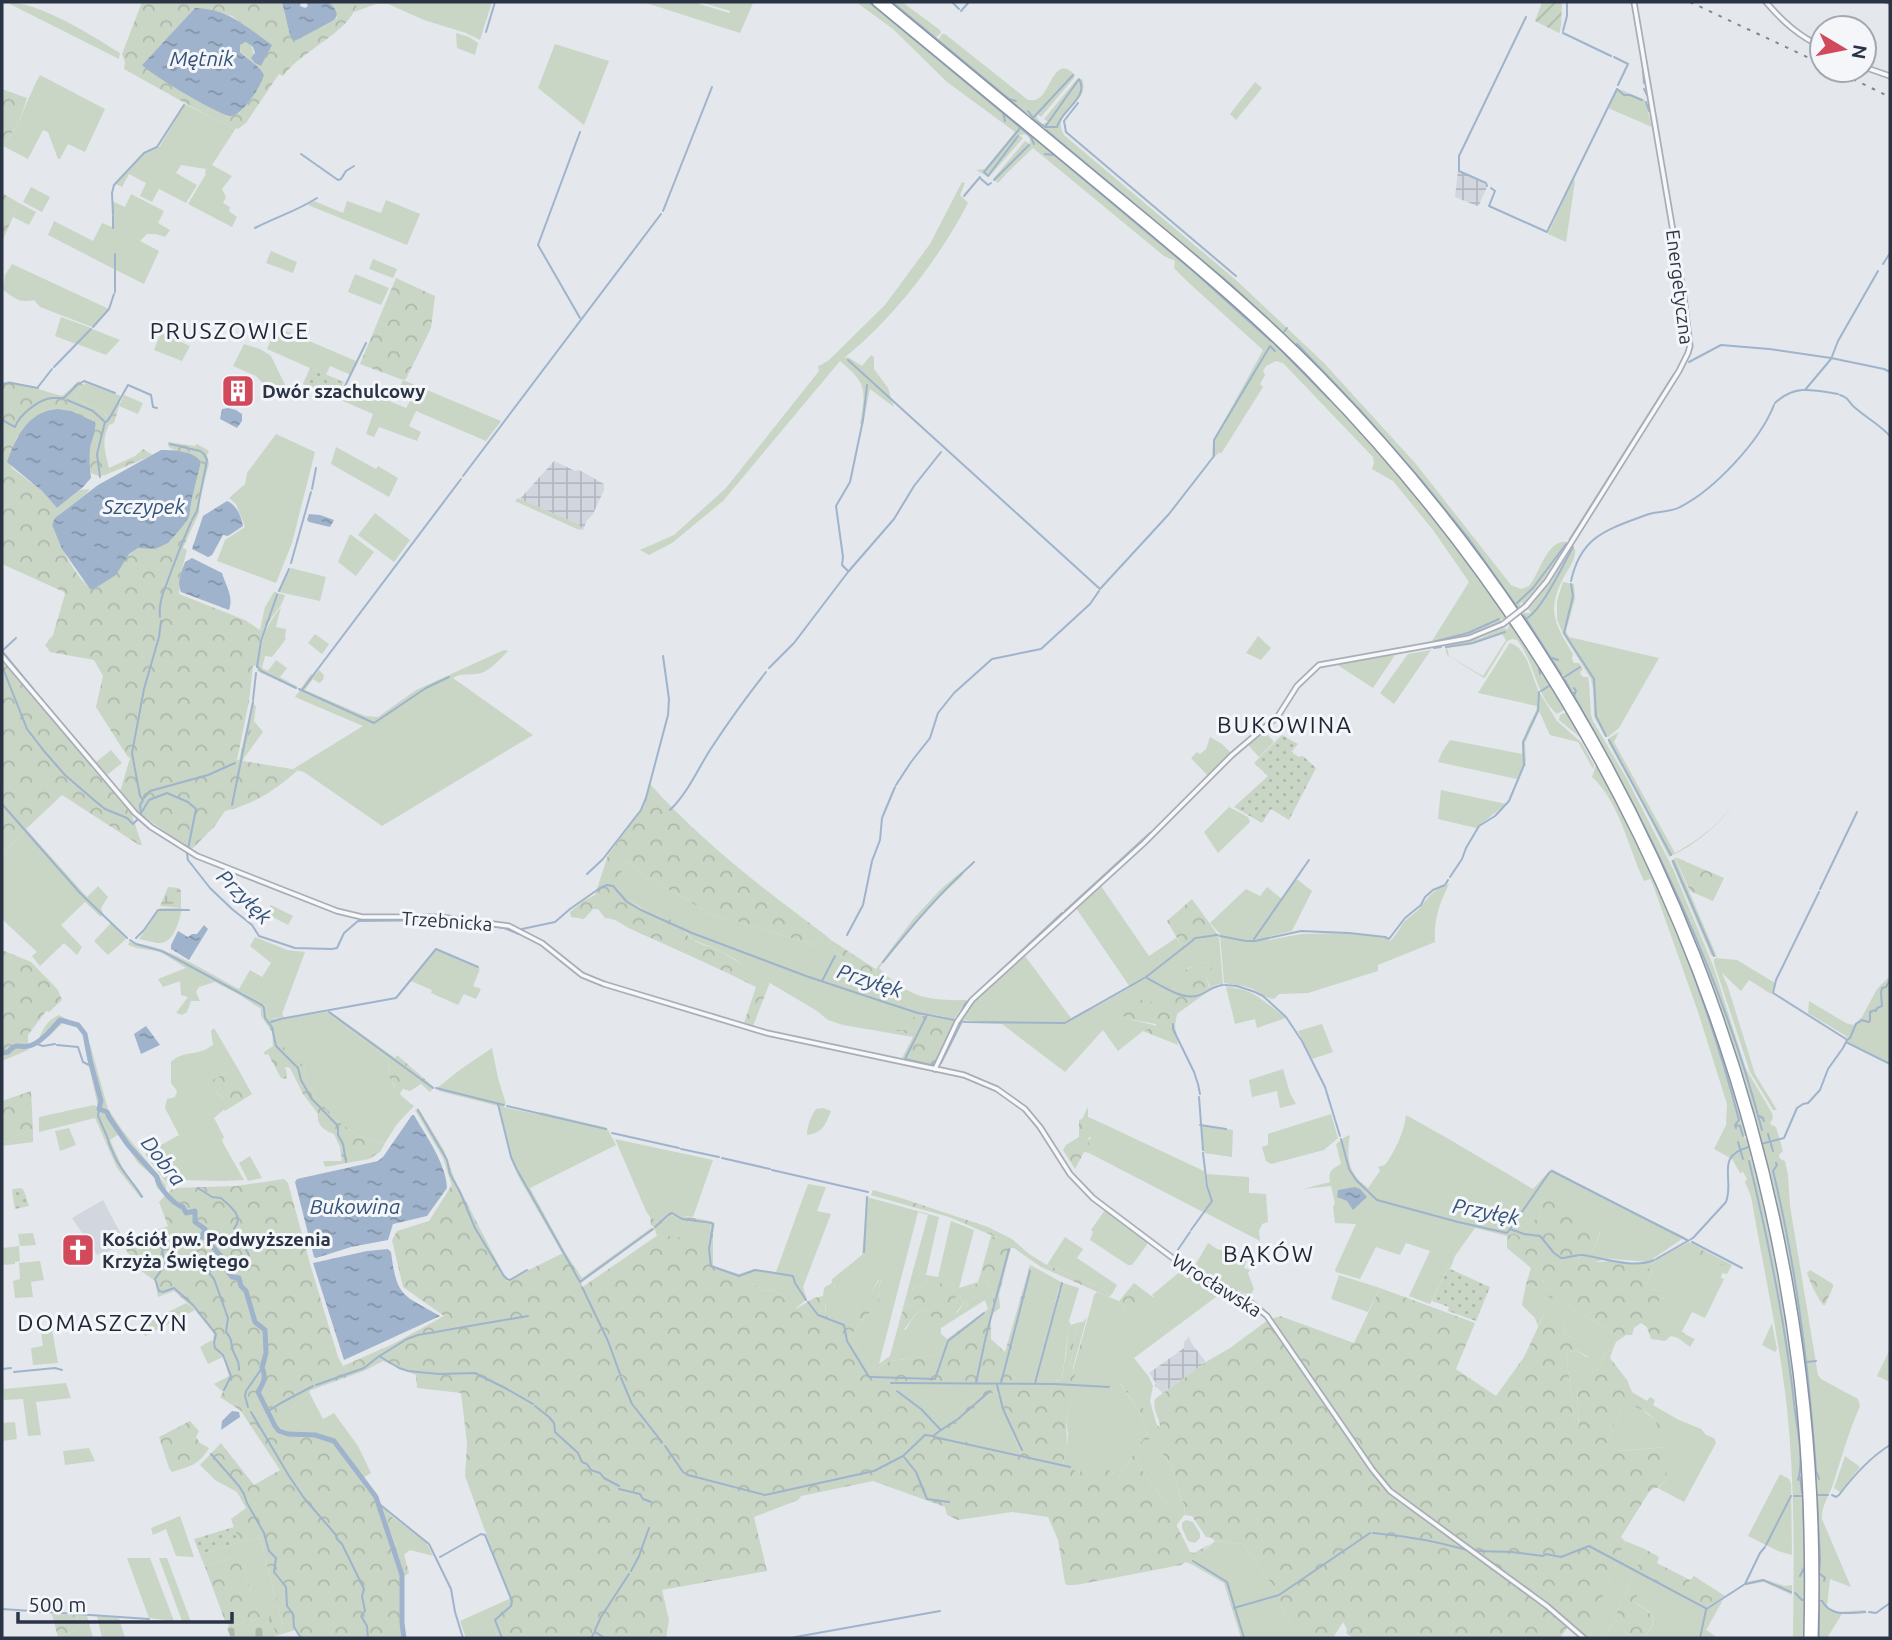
<svg xmlns="http://www.w3.org/2000/svg" width="1892" height="1640" font-family="Ubuntu,sans-serif">
<defs>
<pattern id="industrial-grid" width="8" height="8" patternUnits="userSpaceOnUse" patternTransform="scale(1.75)"><rect width="8" height="8" fill="#d2d6de"/><path d="M0 4h8M4 0v8" fill="none" stroke="#b4b8c0"/></pattern>
<pattern id="forest-crowns" width="20" height="18" patternUnits="userSpaceOnUse" patternTransform="scale(1.75)"><rect width="20" height="18" fill="#c9d6c5"/><path d="M2 6a3 3 0 1 1 6 0M12 15a3 3 0 1 1 6 0" fill="none" stroke="#adb8ab"/></pattern>
<pattern id="wetland-marsh" width="20" height="14" patternUnits="userSpaceOnUse" patternTransform="scale(1.75)"><rect width="20" height="14" fill="#c9d6c5"/><path d="M1 5h8M5 5V1M11 12h8M15 12V8" fill="none" stroke="#adb8ab"/></pattern>
<pattern id="cemetery-stones" width="16" height="16" patternUnits="userSpaceOnUse" patternTransform="scale(1.75)"><rect width="16" height="16" fill="#c9d6c5"/><path d="M2 7V4a2 2 0 0 1 4 0v3zM10 15v-3a2 2 0 0 1 4 0v3z" fill="#adb8ab"/></pattern>
<pattern id="park-dots" width="8" height="8" patternUnits="userSpaceOnUse" patternTransform="scale(1.75)"><rect width="8" height="8" fill="#c9d6c5"/><path d="M2 2h.1M6 6h.1" fill="none" stroke="#adb8ab" stroke-width="1.8" stroke-linecap="round"/></pattern>
<pattern id="garden-furrows" width="10" height="10" patternUnits="userSpaceOnUse" patternTransform="scale(1.75)"><rect width="10" height="10" fill="#c9d6c5"/><path d="M-1 1l2-2M0 10L10 0M9 11l2-2" fill="none" stroke="#adb8ab"/></pattern>
<pattern id="water-ripples" width="26" height="14" patternUnits="userSpaceOnUse" patternTransform="scale(1.75)"><rect width="26" height="14" fill="#9fb4cc"/><path d="M2 4q2-2 4 0t4 0M15 11q2-2 4 0t4 0" fill="none" stroke="#8293a7"/></pattern>
</defs>
<rect width="100%" height="100%" fill="#e4e7ec"/>
<polygon fill="#d2d6de" points="103,1200 124,1240 121,1245 101,1255 100,1253 97,1255 72,1218"/>
<g fill="url(#industrial-grid)">
<polygon points="1458,170 1485,184 1487,187 1479,205 1477,206 1455,197"/>
<polygon points="554,461 575,471 579,470 604,484 604,490 593,514 587,520 583,530 578,524 520,499"/>
<polygon points="1189,1337 1192,1344 1206,1362 1163,1393 1155,1386 1156,1383 1149,1373 1184,1348 1184,1342"/>
</g>
<g fill="#c9d6c5" fill-rule="evenodd">
<path d="M6,2C40,2 91,35 120,53L119,59Z"/>
<polygon points="358,2 492,2 480,40 466,33 424,20 388,4 376,4 354,12"/>
<polygon points="643,2 693,2 729,13 730,11 700,2 748,2 753,3 740,33"/>
<path d="M856,2H871L883,11L1195,271L1302,368L1379,451L1469,562L1567,708L1557,714C1535,695 1535,662 1517,640L1512,639L1507,641L1486,676L1484,678L1447,655L1445,646L1480,638L1504,627L1507,630L1509,626L1504,619H1500L1502,623L1478,633L1432,644V641L1469,582L1433,530L1393,481L1372,469L1374,463L1373,457L1283,363L1276,361L1266,366L1263,371L1265,375L1260,384L1263,387L1221,454L1220,452L1214,457L1212,456L1213,441L1263,350L1189,283L1174,268L1175,261L1164,256L1033,148L1007,173L998,183L993,179L1025,141L1030,144V139L1026,134L1019,135L1023,138L989,177L976,170L985,169L1015,132L947,82L893,29ZM1502,634L1506,640L1483,676L1449,656L1447,648L1469,645Z"/>
<polygon points="889,2 902,2 940,30 941,33 934,39"/>
<polygon points="456,33 469,37 478,43 475,55 457,48"/>
<path d="M942,34H945L1028,100C1032,100 1035,101 1039,98C1051,90 1055,54 1075,75L1074,78L1041,117L1037,114V118L1042,124L1048,122L1044,119L1077,79H1082C1092,104 1049,110 1064,135L1237,281L1324,363L1416,464L1511,585L1521,589L1529,586C1540,573 1547,539 1567,542L1568,545L1538,591L1525,605L1521,602L1520,606L1525,613H1531L1528,608L1547,585L1571,547L1575,549C1576,559 1570,566 1565,575C1546,610 1554,622 1573,654L1572,659L1574,663H1579L1583,669L1580,673L1583,677H1588L1589,682L1591,715L1593,721L1627,779L1673,869L1714,968L1746,1069L1772,1113L1773,1117L1770,1124L1776,1127L1783,1151L1779,1155L1780,1159L1785,1161L1788,1175L1790,1206L1818,1375L1821,1379L1858,1399L1860,1406C1848,1433 1841,1460 1832,1487C1828,1498 1821,1507 1822,1519L1851,1587L1830,1579L1827,1607L1838,1612L1865,1610L1867,1613L1842,1614L1827,1638H1817C1818,1583 1818,1528 1815,1473C1808,1362 1788,1252 1761,1143L1750,1145L1752,1155L1749,1159L1753,1158C1778,1262 1797,1367 1803,1473C1806,1528 1805,1583 1805,1638H1793C1794,1561 1795,1485 1787,1408C1779,1337 1763,1267 1751,1196L1745,1182L1747,1179L1743,1172L1740,1173L1732,1159L1714,1149L1726,1125L1727,1104L1698,1012L1653,885L1650,879L1644,881C1628,847 1620,803 1592,777L1596,765L1582,739L1559,720L1560,715L1569,711C1597,765 1628,818 1653,873C1692,956 1723,1048 1747,1135L1743,1137L1747,1140L1759,1136C1749,1087 1730,1037 1713,989C1628,755 1482,524 1301,351C1185,242 1060,143 937,42Z"/>
<polygon points="555,44 609,61 584,125 538,88"/>
<path d="M40,75L105,109L85,152L68,144L60,159H58L48,132L43,130L28,159L3,146C20,126 27,98 40,75Z"/>
<polygon points="1255,82 1262,88 1236,120 1230,114"/>
<polygon points="1617,88 1645,100 1652,127 1608,108"/>
<polygon points="185,104 210,117 236,128 212,165 232,176 222,189 226,197 223,203 230,207 229,211 237,217 232,227 188,204 206,174 205,173 206,169 181,165 176,173 197,185 186,203 159,189 152,202 140,196 146,183 129,174 122,187 116,184 144,154 156,149 160,146"/>
<polygon points="1573,180 1575,181 1566,242 1548,234"/>
<path d="M962,182L965,183L960,195L968,203C939,259 893,319 844,358L848,357L862,366L871,355L874,357V369L888,388L894,407L870,389L863,424H860C866,388 867,384 840,361L723,501L672,543L649,555L640,550L674,535L726,488L819,371L818,366L821,365L829,360L885,305L930,244Z"/>
<polygon points="31,187 50,197 42,212 23,202"/>
<polygon points="131,194 164,211 158,223 170,230 165,237 156,234 147,234 140,241 159,251 144,284 116,270 115,256 114,269 48,235 54,221 93,241 102,223 112,227 112,201 125,207"/>
<polygon points="386,200 420,214 407,245 308,205 314,201 343,213 347,201 381,213"/>
<polygon points="19,203 36,212 29,225 13,217"/>
<polygon points="271,251 297,262 293,273 266,263"/>
<polygon points="373,259 397,269 393,278 369,269"/>
<path d="M12,264L109,309L92,327L40,307L34,300C18,303 16,299 3,290L5,275Z"/>
<polygon points="355,274 389,288 381,305 348,292"/>
<polygon points="61,317 91,328 76,344 55,336"/>
<polygon points="274,326 356,361 367,342 351,375 330,366 326,375 267,349 272,337 270,335"/>
<polygon points="92,329 120,340 106,355 77,344"/>
<polygon points="161,333 190,346 182,361 154,350"/>
<polygon points="244,344 260,349 271,356 290,395 270,391 256,376 233,366"/>
<polygon points="403,380 501,421 486,441 416,411 409,426 421,432 417,441 379,427 374,437 366,434 373,414 343,401 351,385 406,408 412,398 398,391"/>
<polygon points="85,383 121,396 113,414 108,417 103,412 73,398"/>
<polygon points="124,395 143,403 138,414 119,406"/>
<polygon points="276,434 315,452 292,543 276,583 217,561 225,540 245,527 236,504 229,498 245,484 247,473"/>
<polygon points="336,447 376,469 378,466 398,478 389,497 331,464"/>
<polygon points="518,498 578,524 583,530 577,529 515,501"/>
<polygon points="375,513 410,540 394,562 358,535"/>
<polygon points="350,534 374,552 356,576 338,562"/>
<polygon points="291,568 326,577 320,601 279,592"/>
<polygon points="1563,582 1574,584 1575,599 1566,631 1569,637 1659,658 1619,728 1608,737 1605,736 1594,717 1593,689 1591,679 1563,634 1557,619 1557,601"/>
<path d="M281,607L276,627L286,629L285,638L286,639L272,657L265,656L262,668L268,671L276,660L287,668L280,677L298,687L297,689L257,671C261,643 263,629 281,607Z"/>
<polygon points="315,634 329,644 322,654 308,643"/>
<polygon points="1258,636 1271,648 1261,660 1246,653"/>
<path d="M1511,643L1519,648L1527,660L1538,690L1557,721L1582,743L1594,765L1593,769L1578,742L1550,735L1539,711L1525,743L1526,766H1523L1517,779L1438,762L1442,752L1450,740L1522,754C1523,743 1525,733 1530,723C1533,716 1536,713 1537,706L1478,693L1509,644Z"/>
<path d="M504,650L508,651C501,658 491,670 481,673C470,676 462,672 453,678L533,735L382,826L304,772L293,769L363,726L295,697L311,674L315,675L319,670L324,675L323,680L319,683L313,679L305,690L365,716L378,717L416,690Z"/>
<polygon points="1431,650 1394,704 1380,693 1408,654"/>
<polygon points="1395,655 1373,688 1339,666 1338,663"/>
<polygon points="254,721 263,732 244,758"/>
<polygon points="1264,731 1274,742 1259,757 1248,745"/>
<path d="M1619,732L1614,742L1675,853C1703,837 1718,825 1737,800C1719,825 1697,844 1669,857L1640,799L1608,742L1609,738Z"/>
<polygon points="1210,737 1222,744 1231,753 1208,776 1191,758 1197,752 1200,754 1206,749"/>
<polygon points="111,750 122,763 107,775 96,762"/>
<polygon points="1441,790 1506,804 1476,828 1438,819"/>
<polygon points="1229,807 1248,817 1250,822 1218,853 1204,832"/>
<polygon points="26,829 87,897 98,886 108,897 101,908 103,914 101,917 85,902 61,925 82,947 77,955 64,943 40,966 32,956 37,952 2,919 2,855"/>
<polygon points="1675,858 1717,957 1711,955 1671,861"/>
<path d="M623,861L631,863L640,873L709,913L814,945L824,934L831,940L828,945C842,956 857,973 875,974L877,970L876,969L914,918L941,889L961,872L963,875L934,902L879,968C907,997 928,1001 967,1000L954,1019C933,1015 917,1007 905,1030L892,1029L908,1034L913,1037L843,1025L828,1020L817,1011L748,970L735,959L714,948L693,940L678,924L648,912L625,897L617,888C621,883 621,869 623,861Z"/>
<path d="M1295,880H1298L1312,891L1292,931L1268,937L1269,940L1301,934L1346,933L1385,938L1390,941C1396,936 1399,929 1403,923C1408,917 1415,914 1420,908C1431,894 1431,892 1449,884C1439,905 1434,918 1435,942L1378,965V971L1308,993L1279,994L1274,999C1265,998 1260,993 1253,989C1243,985 1234,985 1224,983L1220,934L1210,923L1246,889L1260,896L1267,887L1282,899Z"/>
<polygon points="1101,886 1149,956 1176,938 1184,948 1195,938 1219,936 1223,984 1219,984 1210,987 1206,977 1211,968 1210,963 1206,962 1188,968 1172,990 1147,977 1147,976 1140,981 1146,978 1161,986 1159,988 1163,990 1157,1002 1145,1002 1121,1015 1129,1019 1157,1026 1143,1031 1118,1051 1103,1030 1065,1072 1002,1024 972,1023 972,1021 962,1020 973,1002 1025,956 1071,1018 1089,1008 1094,1008 1130,987 1076,908"/>
<polygon points="271,905 293,916 288,925 265,913"/>
<path d="M160,908H182C179,922 174,945 157,943C151,942 145,940 139,939Z"/>
<polygon points="111,923 126,939 108,955 94,941"/>
<path d="M255,937L287,950L305,952L282,1014L284,1017L271,1019L268,1016L266,1005L241,992L238,994L215,982L199,987L196,992L200,1001H191L187,1012L182,1015L176,1013L188,997L181,995L180,981L163,987L158,979L186,968C176,962 166,954 156,951C146,949 137,949 128,945L129,942C170,947 203,970 239,989L250,970L262,977L271,963L250,946Z"/>
<polygon points="438,950 480,969 473,986 481,989 476,999 464,994 458,1005 431,993 432,990 411,981 435,951"/>
<polygon points="1716,958 1737,960 1775,983 1771,994 1749,980 1741,991 1722,973 1728,987 1755,1074 1777,1110 1773,1110 1750,1072 1714,963 1714,959"/>
<polygon points="1890,976 1890,1063 1847,1041 1848,1039 1846,1036 1808,1013 1809,1001 1846,1023 1853,1025 1862,1017 1877,989"/>
<path d="M1226,987C1254,988 1265,1003 1286,1018L1257,1028L1255,1019L1235,1024Z"/>
<path d="M326,1012L390,1060C387,1083 397,1093 414,1106L397,1124L385,1143L359,1136L339,1122L315,1097L306,1079L304,1067L276,1040L273,1025L277,1020Z"/>
<path d="M59,1015L69,1020V1025L63,1023L50,1035L38,1041C42,1030 48,1019 59,1015Z"/>
<polygon points="1322,1024 1333,1052 1312,1059 1298,1031"/>
<path d="M214,1028L237,1067L206,1084L226,1101L228,1106L214,1118L224,1137L222,1140L223,1143L244,1180L223,1181L183,1180L168,1185L145,1154L179,1135L165,1108L167,1099L175,1097L177,1091L171,1083V1062C181,1052 190,1055 201,1051C206,1050 209,1047 213,1045L211,1031Z"/>
<polygon points="84,1043 90,1044 108,1109 123,1131 166,1185 166,1189 162,1192 157,1188 154,1177 138,1163 119,1134 110,1140 124,1171 144,1197 140,1197 117,1168 95,1118 39,1132 39,1117 94,1105 98,1107"/>
<polygon points="492,1048 498,1078 506,1104 503,1104 504,1107 540,1115 541,1112 607,1128 616,1145 530,1188 565,1252 562,1253 518,1176 511,1158 498,1106 439,1091 437,1088 461,1069"/>
<polygon points="1283,1069 1290,1093 1296,1104 1280,1108 1277,1091 1252,1097 1249,1080"/>
<polygon points="418,1108 444,1150 455,1180 452,1186 443,1158 415,1110"/>
<path d="M823,1108L831,1111C825,1125 823,1133 807,1135C807,1126 811,1116 816,1109Z"/>
<polygon points="1331,1114 1338,1138 1324,1150 1271,1164 1266,1161 1262,1147 1268,1145 1268,1134"/>
<path d="M1406,1115L1447,1138L1533,1189L1551,1169L1631,1211L1685,1237L1648,1262L1601,1258L1602,1260L1592,1263H1579L1577,1260L1583,1253H1592L1600,1233C1587,1207 1567,1206 1542,1200L1539,1219L1534,1238L1526,1240L1514,1233L1507,1236L1475,1228L1455,1256L1450,1269L1448,1268L1430,1304L1409,1296L1430,1251L1406,1243L1400,1255L1376,1247L1360,1279L1336,1272L1335,1270L1356,1224L1335,1223L1333,1206L1335,1204L1331,1186L1303,1189L1330,1182C1328,1171 1332,1169 1341,1164L1336,1144L1345,1137L1350,1135C1346,1159 1348,1173 1368,1188L1380,1171L1378,1167L1385,1165C1395,1151 1404,1133 1406,1115Z"/>
<polygon points="1095,1120 1204,1171 1206,1186 1210,1195 1206,1174 1249,1177 1249,1193 1266,1194 1268,1222 1262,1224 1259,1231 1260,1241 1204,1212 1207,1207 1203,1212 1089,1153 1092,1150 1087,1140 1090,1139"/>
<polygon points="1201,1125 1233,1130 1232,1157 1204,1153"/>
<polygon points="69,1128 76,1145 60,1151 55,1131"/>
<polygon points="33,1130 33,1142 2,1146 2,1141"/>
<polygon points="615,1139 713,1160 693,1217 667,1214 658,1223 652,1220 646,1211"/>
<polygon points="250,1156 262,1178 248,1181 239,1163"/>
<polygon points="808,1184 826,1187 817,1211 831,1214 803,1287 807,1299 795,1309 775,1291 762,1290 739,1274 754,1269 776,1272"/>
<path d="M867,1197L939,1217L926,1275L938,1277L951,1221L974,1230L959,1288L978,1282L981,1272L994,1293L991,1308L988,1309L985,1300L941,1328V1334L947,1339L939,1355L890,1361L873,1371L849,1337L879,1301L878,1292L881,1280H878L872,1291L841,1324L825,1315L826,1304L835,1286L831,1280L862,1255ZM918,1212L928,1215L890,1356L879,1364ZM914,1271L920,1275L917,1276V1284L920,1286L928,1281L930,1286L934,1287L941,1283L945,1285L949,1281L953,1284L954,1291L953,1301L957,1303L960,1301L961,1295L970,1291L975,1284L976,1296L970,1300L966,1309L968,1302L965,1301L958,1312L948,1319L933,1317L927,1310C915,1310 911,1321 906,1330L898,1327L903,1318L902,1311L907,1305L912,1307L916,1302L912,1290L914,1285Z"/>
<polygon points="1105,1210 1148,1241 1146,1246 1132,1265 1128,1265 1090,1240 1093,1232 1091,1230"/>
<polygon points="672,1215 684,1221 711,1224 708,1246 692,1239 657,1236 655,1229 582,1282 582,1278 651,1228 656,1228"/>
<polygon points="33,1233 36,1245 20,1246 18,1234"/>
<polygon points="2,1236 3,1248 19,1246 20,1261 15,1262 15,1264 2,1265"/>
<polygon points="1065,1237 1083,1249 1077,1258 1117,1285 1112,1294 1073,1275 1047,1265"/>
<path d="M1689,1242L1732,1265L1727,1274L1722,1273L1721,1278L1724,1279L1705,1318L1692,1312L1681,1333C1672,1325 1661,1321 1652,1313L1658,1302L1664,1297V1291L1650,1289L1646,1285L1653,1271L1641,1264L1651,1262Z"/>
<polygon points="1208,1243 1217,1249 1233,1253 1235,1251 1247,1259 1244,1268 1250,1270 1248,1273 1254,1289 1250,1296 1193,1269"/>
<polygon points="40,1261 44,1280 31,1282 33,1297 15,1298 13,1281 20,1279 19,1263"/>
<polygon points="1032,1266 1063,1283 1079,1288 1069,1321 1071,1325 1068,1334 1062,1379 1047,1383 1036,1383 1057,1305 1061,1294 1062,1286 1059,1288 1055,1304 1033,1383 1008,1383 1016,1377 1008,1362"/>
<polygon points="1183,1268 1224,1291 1134,1358 1149,1377 1153,1386 1150,1401 1157,1426 1118,1381 1139,1411 1148,1432 1119,1477 1108,1469 1081,1473 1063,1465 1067,1447 1068,1434 1066,1419 1076,1387 1111,1388 1110,1387 1072,1384 1094,1295 1097,1292 1119,1301 1128,1316 1154,1297 1152,1295 1182,1270"/>
<polygon points="1339,1275 1380,1288 1368,1312 1331,1299"/>
<polygon points="1541,1278 1557,1300 1565,1303 1622,1338 1616,1342 1613,1349 1607,1352 1596,1371 1578,1373 1588,1379 1577,1388 1579,1429 1575,1425 1566,1353 1576,1350 1588,1358 1575,1340 1565,1334 1563,1322 1546,1310 1538,1326 1535,1318 1522,1305 1526,1284 1536,1288"/>
<polygon points="186,1303 195,1310 145,1336 141,1326"/>
<polygon points="1087,1317 1072,1371 1070,1367 1077,1325 1084,1321"/>
<polygon points="1772,1323 1777,1349 1775,1352 1762,1345"/>
<polygon points="52,1330 58,1363 33,1365 31,1348 43,1346 41,1331"/>
<polygon points="212,1340 214,1347 223,1357 208,1364 200,1347"/>
<polygon points="1890,1349 1890,1382 1877,1376"/>
<polygon points="2,1375 4,1389 66,1383 71,1398 36,1402 41,1435 28,1436 23,1399 2,1400"/>
<polygon points="895,1385 988,1385 992,1387 939,1424 894,1387"/>
<polygon points="995,1391 998,1394 1021,1455 948,1438 944,1433"/>
<path d="M309,1392L323,1419L334,1413L358,1446L371,1473L363,1478L361,1477C355,1468 341,1443 331,1438C309,1427 289,1446 272,1419L298,1403Z"/>
<polygon points="1618,1401 1640,1408 1666,1429 1677,1424 1677,1419 1701,1429 1706,1435 1714,1438 1716,1443 1684,1502 1658,1488 1667,1479 1655,1463 1666,1447 1619,1451 1606,1444 1620,1411"/>
<polygon points="15,1422 17,1439 2,1441 2,1423"/>
<path d="M1151,1435C1160,1449 1169,1462 1175,1477C1179,1488 1178,1495 1185,1505L1184,1515L1176,1526L1166,1504L1135,1460Z"/>
<polygon points="89,1448 95,1461 65,1465 63,1451"/>
<polygon points="1845,1456 1860,1467 1840,1492 1834,1488"/>
<polygon points="1780,1474 1789,1479 1791,1483 1792,1555 1778,1551 1748,1536"/>
<polygon points="180,1516 194,1557 176,1556 166,1529 153,1535 151,1528"/>
<path d="M393,1517L426,1542L433,1556L410,1550L398,1559C396,1553 397,1549 396,1544C393,1537 389,1533 387,1525Z"/>
<polygon points="1186,1520 1193,1522 1200,1533 1200,1538 1195,1543 1188,1541 1182,1528 1182,1523"/>
<polygon points="260,1538 283,1625 280,1629 275,1629 259,1616 241,1563 233,1558 205,1567 200,1555 239,1542"/>
<polygon points="1215,1541 1243,1544 1273,1586 1280,1599 1282,1610 1295,1629 1295,1638 1241,1638 1224,1583 1193,1565 1200,1554"/>
<polygon points="1625,1541 1645,1549 1607,1635 1621,1629 1634,1638 1587,1638 1580,1633 1591,1625"/>
<polygon points="127,1558 150,1558 174,1621 149,1618"/>
<polygon points="159,1558 167,1558 191,1622 182,1621"/>
<polygon points="1694,1576 1725,1596 1706,1608 1697,1604 1709,1597 1704,1593 1689,1587 1690,1580"/>
<path d="M1649,1579L1706,1610L1723,1600L1706,1630L1718,1638H1644C1661,1617 1654,1614 1633,1601Z"/>
<polygon points="1763,1579 1785,1586 1792,1585 1792,1595 1764,1582 1746,1585 1746,1582"/>
<polygon points="511,1598 511,1603 492,1623 498,1638 466,1638 460,1621"/>
<polygon points="77,1615 87,1616 93,1638 58,1638 58,1637 79,1629"/>
<polygon points="97,1616 119,1618 125,1638 102,1638"/>
</g>
<g fill="url(#forest-crowns)" fill-rule="evenodd">
<path d="M142,2H282L285,16L301,38L337,18V12L329,2H358C349,34 304,48 283,76L279,74L246,123L238,129L210,117L124,69L125,62L122,54ZM195,8L232,16L249,29L261,66L254,55L252,47L247,42L240,45V51C247,59 259,66 264,75L251,99L239,113L142,65Z"/>
<path d="M2,89L27,98C22,117 13,133 2,148Z"/>
<polygon points="2,193 19,203 2,242"/>
<polygon points="396,278 435,296 431,328 406,379 403,380 360,364"/>
<path d="M10,381L62,396L79,381L83,385L73,398L103,412L107,417L113,414L119,402L120,403L114,423L109,425C101,440 105,452 109,468L135,456L143,449L153,455L105,475L99,476L91,473C87,457 90,442 96,427L66,410L17,437L8,460L12,468L42,491L57,508L80,490L90,489C80,502 59,510 52,525C61,547 73,574 92,590C101,583 132,550 138,548C143,547 151,549 155,549L189,517L192,498L201,462C190,450 179,456 168,446V442L195,446L197,444L209,451L207,455L209,464L200,498L199,513L183,548L187,550L180,577L179,594L245,620L260,630L265,607L274,592L285,595C281,608 277,610 270,620C262,633 260,651 258,665L253,666L249,701L237,760H239L252,703H254V705L256,706L254,721L243,761L298,770C277,789 253,805 225,811L214,827L191,850L136,811L132,815L142,845H139L62,795L26,829L2,855V650L96,762L91,767L116,795L120,792L130,758L127,756L96,707L103,676L94,660L50,652L45,645L53,635L65,594L64,592L2,564V383Z"/>
<path d="M650,784C701,841 762,888 824,934L814,945L709,913L640,873L631,863L623,861C621,869 622,882 617,888C628,900 642,910 657,916C665,919 671,918 678,924C683,928 687,936 693,940C700,945 711,946 718,950C737,960 752,972 770,982L753,1026L744,1023L756,987C716,967 675,949 635,931C624,927 617,918 605,918L598,909H593L584,919L571,917L570,912L583,901L595,895L608,855L644,807Z"/>
<polygon points="1675,857 1724,878 1713,901 1690,891"/>
<polygon points="1192,899 1218,935 1195,937 1183,948 1167,921"/>
<path d="M831,940L877,970L875,974C857,973 842,956 828,945Z"/>
<polygon points="2,950 31,962 58,990 62,1000 49,1012 46,1011 28,1035 28,1050 2,1061"/>
<path d="M1206,962L1210,963L1212,968L1206,977L1209,987L1221,985L1210,990L1177,1014L1175,1025L1178,1045L1143,1031L1156,1026V1024L1129,1019L1121,1015V1010L1140,999L1145,1002H1157L1162,990L1158,988L1163,984L1173,989L1174,988L1172,984C1179,971 1192,966 1206,962Z"/>
<path d="M241,992L266,1005L268,1016L271,1019H279L273,1025L276,1040L304,1066L306,1079L315,1097L339,1122L359,1136L385,1143L380,1152L369,1159L325,1167L323,1161H342L340,1147L334,1134C325,1131 316,1125 318,1114L303,1094L290,1068L285,1067L287,1074L286,1079L281,1078L268,1054L265,1055L264,1052L273,1046L272,1032L261,1016V1009L238,994Z"/>
<polygon points="326,1012 331,1012 395,1058 397,1055 434,1087 430,1092 421,1084 410,1091 403,1089 399,1095 389,1076 390,1060"/>
<polygon points="919,1015 955,1020 935,1063 931,1064 902,1058 913,1037 908,1034 890,1029 905,1030 912,1018"/>
<polygon points="237,1067 252,1094 225,1111 223,1108 228,1106 222,1097 205,1084"/>
<polygon points="31,1091 33,1130 2,1141 2,1101"/>
<polygon points="1088,1107 1088,1117 1095,1120 1096,1131 1087,1140 1093,1150 1089,1153 1084,1152 1075,1169 1063,1150 1066,1145 1079,1137 1079,1120 1082,1119"/>
<path d="M284,1179L288,1183L311,1267L338,1357L343,1366L393,1344L444,1316L403,1287L392,1240L397,1231L429,1221L455,1180L507,1281L565,1252L582,1278L581,1288L658,1235L692,1239L708,1245L711,1224L684,1221L672,1215L656,1229L651,1225L650,1217L658,1222L672,1212C685,1219 701,1217 715,1223L713,1234V1266L739,1274L762,1290L775,1291L796,1309L814,1298L823,1296L824,1288L833,1282C838,1293 830,1295 826,1304C825,1308 825,1311 825,1315L841,1324L872,1291L879,1280L881,1279L878,1292L879,1301L849,1337L873,1371L890,1361L939,1355L947,1339L988,1309L991,1308L994,1293L981,1272L991,1236L998,1238L949,1217L874,1196L871,1195L873,1190L901,1198L988,1227L1012,1239L1029,1254L1047,1265L1073,1275L1112,1294L1109,1297L1041,1267L1014,1248H1011L999,1295L1000,1308L991,1315V1339L1005,1352L1030,1265L1032,1266L1030,1278L1008,1362L1015,1363L1018,1372L1016,1377L1009,1382L1033,1383L1055,1304L1063,1283L1061,1294L1057,1305L1036,1382L1047,1383L1051,1373H1054L1056,1381L1062,1379L1066,1354L1068,1334L1071,1325L1083,1321L1077,1325L1070,1367L1073,1370L1092,1304V1306L1073,1384L1110,1387L1114,1388H1076L1066,1419L1067,1447L1063,1464L1080,1473L1083,1461L1095,1460L1119,1477L1148,1432L1139,1411L1118,1380L1160,1428C1160,1416 1152,1412 1155,1399L1206,1362L1230,1348L1268,1320L1280,1316L1354,1343L1380,1288L1475,1323L1456,1369L1496,1396L1524,1357L1546,1310H1556L1563,1322L1565,1334L1575,1340L1594,1360L1576,1350L1566,1353L1575,1425L1579,1428L1577,1387L1587,1379L1576,1372L1596,1371L1607,1352L1613,1349L1610,1358L1627,1380L1632,1392L1647,1401L1650,1397L1655,1400L1653,1405L1677,1419L1678,1424L1666,1429L1658,1428C1653,1410 1635,1407 1619,1402L1620,1411L1606,1444L1620,1451L1667,1447L1661,1460L1655,1463L1666,1469L1667,1479L1657,1488H1654L1649,1492L1621,1537L1625,1541L1591,1626L1580,1633L1570,1624L1560,1638H1353L1346,1633L1347,1629L1343,1622L1333,1638H1295V1629L1282,1610L1280,1599L1273,1586L1243,1544L1215,1541L1212,1538L1206,1537L1192,1516L1184,1515L1185,1505C1178,1495 1179,1488 1175,1477C1169,1462 1160,1449 1151,1436L1135,1460L1166,1504L1190,1552L1194,1553L1210,1544L1200,1554L1193,1565L1186,1562L1181,1565L1076,1585H1067L1065,1583L1058,1540L1048,1517L1012,1512L958,1520L947,1515L945,1507L873,1481L801,1496L798,1500L754,1517L767,1571L662,1590L669,1620L666,1638H498L492,1623L496,1617L511,1602L465,1476L467,1443L461,1393L417,1388L416,1375L383,1361L364,1371L311,1390L298,1403L271,1420C287,1449 315,1426 334,1443C345,1453 352,1468 360,1480C370,1493 380,1506 393,1517L387,1525L389,1534L394,1539L397,1548L396,1553L398,1558L404,1554L409,1573L401,1578V1622L403,1638H299L295,1630L276,1636L270,1615L227,1628L229,1626L228,1622L225,1621L205,1567L233,1558L241,1563L259,1615H271L275,1629H280L283,1625L260,1538L239,1542L231,1519L246,1508L237,1492L215,1480L200,1465L221,1443L254,1485L280,1470L241,1411L220,1397L223,1392L214,1384L229,1376C227,1371 226,1364 224,1359C219,1349 210,1347 214,1334L195,1310L174,1291L158,1297L155,1281L140,1270L124,1247L148,1233L168,1226L159,1202L173,1188L236,1186ZM895,1385H988L991,1387L939,1424L894,1387ZM995,1391L998,1394L1021,1454L949,1438L945,1433Z"/>
<path d="M1542,1199C1567,1206 1587,1207 1600,1232L1592,1253H1583L1577,1259L1579,1263L1614,1261L1641,1264L1653,1271L1646,1285L1651,1289L1664,1291V1297L1658,1302L1653,1313C1658,1318 1663,1319 1669,1322C1678,1328 1684,1335 1695,1339L1690,1347L1678,1338L1671,1336L1665,1341L1651,1339L1647,1327L1641,1323L1634,1328L1632,1335H1626L1622,1338L1565,1303L1558,1307L1554,1297L1551,1299L1543,1291L1545,1283L1542,1279L1536,1288L1526,1284L1531,1268L1507,1248V1236L1514,1233L1526,1240L1534,1238L1526,1228L1530,1221L1539,1219Z"/>
<path d="M1698,1248L1726,1263V1264C1713,1270 1702,1266 1691,1259L1694,1249Z"/>
<path d="M913,1270L921,1274L917,1277V1284L920,1286L928,1281L930,1286L933,1287L941,1283L945,1285L949,1281L953,1284L957,1295L953,1301L957,1303L960,1301L961,1295L964,1292H967V1290L970,1291L975,1284L982,1285L985,1297L981,1299L976,1296L971,1299L975,1304L966,1311L968,1303L965,1301L953,1317L936,1323L927,1310C911,1310 911,1327 900,1332L898,1327L903,1318L902,1311L907,1305L912,1307L916,1302L911,1294L914,1285Z"/>
<path d="M1810,1270L1833,1284V1287L1825,1305H1823C1816,1295 1811,1285 1807,1273Z"/>
<polygon points="1134,1283 1154,1298 1128,1316 1119,1301"/>
<path d="M190,1421L199,1431L196,1437L200,1443L209,1448C198,1466 190,1466 172,1472L169,1468L159,1437Z"/>
<path d="M1645,1549L1659,1557L1657,1563L1690,1580L1689,1587C1701,1588 1707,1597 1717,1600L1708,1604L1703,1601L1697,1604L1650,1579L1633,1601C1653,1615 1661,1616 1644,1638H1634L1621,1629L1614,1638L1607,1635Z"/>
<polygon points="52,1614 77,1615 79,1629 58,1637"/>
</g>
<polygon fill="url(#wetland-marsh)" points="168,887 179,888 181,891 181,908 160,906"/>
<polygon fill="url(#cemetery-stones)" points="270,1615 276,1636 268,1638 231,1638 227,1628"/>
<g fill="url(#park-dots)">
<polygon points="310,368 344,382 336,397 303,384"/>
<polygon points="1282,735 1298,744 1292,751 1294,754 1299,757 1303,756 1316,768 1289,820 1271,809 1262,823 1234,807 1268,776 1254,763"/>
<polygon points="21,1188 24,1191 29,1206 15,1209 12,1191 13,1189"/>
<polygon points="1448,1268 1490,1287 1476,1321 1448,1311 1449,1307 1432,1301"/>
<polygon points="234,1527 239,1542 200,1555 194,1539"/>
</g>
<polygon fill="url(#garden-furrows)" points="1542,2 1562,2 1561,26 1559,33 1535,21"/>
<g fill="url(#water-ripples)">
<path d="M282,2H301L300,6L305,8L308,6L306,2H329C334,8 341,13 334,20L301,38L294,41L290,35Z"/>
<path d="M195,8C229,9 245,26 272,45L261,66L255,63L251,58L255,53L253,47L246,42L240,45V52C247,59 260,66 264,75C261,86 243,115 231,116C222,117 150,74 142,65Z"/>
<polygon points="228,408 236,410 242,414 242,421 237,428 220,419 222,409"/>
<path d="M58,409L71,411L95,422C97,431 91,440 90,449C89,459 90,468 91,478L82,488L57,508L42,491L7,462C16,437 28,411 58,409Z"/>
<path d="M161,450C174,450 194,451 201,462L192,498L189,517L182,527L168,543L155,549L138,548L129,554L116,575L92,590L90,589L62,549L52,525L55,518L98,485Z"/>
<path d="M227,501C237,505 241,516 243,526L228,536L223,535L212,555L208,557L192,549L203,516Z"/>
<polygon points="309,514 320,515 334,520 330,527 309,522 307,520"/>
<path d="M192,558L222,573C226,586 234,597 229,610L181,592C176,582 182,571 185,562Z"/>
<polygon points="204,925 208,929 189,960 171,949 171,945 178,931 188,937 192,934 197,934"/>
<polygon points="146,1026 160,1045 141,1054 134,1034"/>
<path d="M412,1115H414C426,1136 446,1163 447,1188L427,1216L393,1224L388,1240L351,1247L316,1258L314,1257L295,1182L297,1179L378,1161L383,1157Z"/>
<polygon points="1355,1187 1360,1189 1367,1197 1353,1210 1347,1201 1337,1197 1338,1190"/>
<path d="M388,1249L391,1252C397,1298 402,1294 440,1316L344,1360L313,1263L367,1251Z"/>
<polygon points="232,1411 239,1412 240,1417 221,1430 222,1421"/>
</g>
<g fill="none" stroke-linecap="round" stroke-linejoin="round">
<g stroke="#9fb4cc" stroke-width="2">
<polyline points="869,2 1021,128 1031,137 1034,144"/>
<polyline points="892,2 1009,99 1016,101"/>
<polyline points="952,2 959,9"/>
<polyline points="1884,2 1890,4"/>
<polyline points="961,11 969,2"/>
<polyline points="1563,31 1567,16 1567,2"/>
<polyline points="486,32 495,2"/>
<polyline points="1563,33 1611,56"/>
<polyline points="1614,57 1628,64 1618,85"/>
<polyline points="1643,70 1644,83"/>
<polyline points="1644,89 1647,95"/>
<polyline points="1618,90 1624,95 1630,95 1642,100"/>
<polyline points="1011,101 1026,114"/>
<polyline points="1646,102 1649,111"/>
<polyline points="1078,103 1064,121 1066,132 1236,276"/>
<polyline points="1028,111 1033,118 1073,75"/>
<polyline points="1003,113 1005,121"/>
<polyline points="1033,119 1045,127 1056,127"/>
<path d="M1045,127L1079,79C1090,97 1061,110 1057,127"/>
<polyline points="1046,130 1229,283 1281,331"/>
<polyline points="1018,136 988,176 984,172 1021,127"/>
<polyline points="1033,137 1192,270 1271,341"/>
<polyline points="301,154 338,180 341,179 346,171 354,166"/>
<polyline points="1045,154 1054,155"/>
<polyline points="980,178 988,185 991,183"/>
<polyline points="994,180 1029,145"/>
<polyline points="1487,186 1486,183 1459,171 1459,156 1526,17"/>
<polyline points="1491,188 1495,191 1489,206 1547,232 1617,89"/>
<polyline points="964,196 980,177"/>
<polyline points="663,211 712,87"/>
<polyline points="113,214 112,193 114,185 144,153 157,147 184,105"/>
<polyline points="113,228 113,216"/>
<path d="M255,228C276,217 297,211 317,198"/>
<polyline points="1883,264 1890,253"/>
<polyline points="115,292 115,254"/>
<polyline points="580,318 538,245 580,132"/>
<polyline points="93,327 109,309 114,294"/>
<polyline points="1283,333 1287,328"/>
<polyline points="1297,344 1360,410 1422,481 1469,539 1517,607"/>
<polyline points="1276,345 1329,399"/>
<polyline points="848,360 1100,589 1169,514 1214,456 1214,440 1270,346 1275,351"/>
<polyline points="1689,362 1721,345 1769,349 1831,358 1884,369 1890,372"/>
<polyline points="54,367 91,329"/>
<polyline points="2,384 11,383 38,388"/>
<polyline points="79,384 84,381 115,393"/>
<polyline points="38,387 52,369"/>
<polyline points="343,390 366,343"/>
<polyline points="1805,390 1831,359 1838,341 1878,271"/>
<path d="M1840,395C1847,397 1848,400 1853,406C1865,417 1879,424 1890,436"/>
<polyline points="64,398 78,384"/>
<polyline points="67,400 93,411 105,422 97,454 100,477"/>
<path d="M1775,403C1795,384 1814,390 1838,394"/>
<path d="M2,420L15,427C19,415 39,399 52,398C56,398 60,398 64,398"/>
<polyline points="106,422 109,419 128,385 151,395 153,407 157,408"/>
<polyline points="170,444 200,451 204,454 207,460 197,511 192,520"/>
<polyline points="463,476 661,214"/>
<polyline points="1403,481 1413,493"/>
<polyline points="312,489 316,468"/>
<polyline points="1570,539 1674,374"/>
<polyline points="291,563 311,492"/>
<polyline points="848,571 842,565 843,557 836,506 850,482 863,420 867,385"/>
<path d="M1571,581C1580,540 1602,531 1638,518C1643,516 1648,514 1653,513C1662,511 1671,512 1680,507C1714,490 1760,441 1774,405"/>
<polyline points="1571,584 1573,596 1564,633 1594,679 1596,716 1606,736"/>
<polyline points="279,591 289,569"/>
<polyline points="1490,594 1497,604"/>
<polyline points="1517,603 1533,588 1566,544"/>
<polyline points="1524,616 1561,674"/>
<path d="M160,617C158,599 167,585 172,569C178,553 184,538 191,522"/>
<path d="M1526,619C1542,610 1563,565 1573,547"/>
<polyline points="16,638 2,651 33,689"/>
<polyline points="1429,643 1468,633 1499,619"/>
<polyline points="1446,647 1473,643 1505,632"/>
<polyline points="1434,648 1441,647"/>
<polyline points="1552,658 1558,660"/>
<polyline points="2,666 27,729 44,751 65,775 94,800 105,809 127,818 133,824 138,819"/>
<polyline points="257,666 261,671 296,688"/>
<polyline points="257,667 261,641 277,595"/>
<polyline points="1539,667 1540,674"/>
<polyline points="769,668 794,643 848,572 894,519 914,486 941,452"/>
<polyline points="1563,678 1580,667"/>
<polyline points="1565,680 1572,693 1575,693"/>
<path d="M1574,688L1576,691L1574,696C1652,832 1722,977 1762,1130"/>
<polyline points="299,689 374,723 426,688 449,677"/>
<polyline points="302,690 461,479"/>
<polyline points="1541,691 1549,686"/>
<polyline points="253,700 256,673"/>
<polyline points="61,723 67,730"/>
<polyline points="1609,740 1671,855"/>
<polyline points="896,785 911,762 930,738 938,713 954,693 992,659 1041,649 1090,604 1099,591"/>
<polyline points="144,798 150,791 208,775 235,763"/>
<polyline points="2,804 80,893 127,938"/>
<polyline points="232,805 253,702"/>
<path d="M670,810C688,793 698,768 712,747C729,721 747,696 766,672"/>
<polyline points="141,813 140,805 143,800 140,796 132,753 144,689 159,637 161,621"/>
<polyline points="140,815 149,800 167,793 188,802 196,809 187,854 188,860 210,888 232,909 252,925 259,936 295,948 332,949 337,948 344,933 358,921 440,920 504,928 519,934"/>
<polyline points="1673,861 1714,956"/>
<polyline points="587,874 603,859 641,810 646,798 668,715 669,699 663,656"/>
<polyline points="1450,877 1462,859 1466,848 1479,826 1495,816 1509,801 1524,765 1523,742 1538,711 1539,692"/>
<polyline points="1820,889 1857,812"/>
<polyline points="1819,892 1776,980 1773,993 1846,1039"/>
<polyline points="1065,911 1150,833"/>
<polyline points="522,929 555,922 570,909 600,888 607,885 613,886 627,902 641,910 692,933 806,976 884,1002 918,1013 965,1022 1065,1023 1146,977 1192,941 1195,938 1218,935"/>
<polyline points="847,935 863,905 872,861 880,840 882,818 895,787"/>
<polyline points="1220,936 1246,941 1255,941 1301,931 1349,933 1385,937 1389,939 1405,918 1421,905 1425,897 1433,890 1445,885 1448,880"/>
<polyline points="136,938 144,930 158,910 189,910"/>
<polyline points="1254,939 1309,860"/>
<polyline points="130,940 136,944 162,951 262,1005 264,1008 265,1018 272,1027 276,1046 298,1068 301,1080 311,1098 338,1126 338,1135 343,1144 346,1162"/>
<path d="M1683,947C1705,1004 1724,1062 1739,1120L1735,1125L1736,1128"/>
<path d="M883,962C912,925 940,893 974,862"/>
<path d="M1147,978C1161,985 1179,999 1196,996C1206,994 1212,986 1223,985"/>
<polyline points="822,981 835,956"/>
<polyline points="1225,985 1237,986 1255,992 1263,996 1286,1017 1302,1041 1325,1087 1340,1136"/>
<polyline points="329,1012 433,1088"/>
<polyline points="927,1015 905,1059 931,1065 935,1063 965,1004 1062,913"/>
<polyline points="271,1022 280,1019 396,998 436,949 478,967"/>
<polyline points="1173,1024 1173,1029 1194,1072 1198,1084 1200,1094"/>
<polyline points="1846,1042 1890,1064"/>
<polyline points="34,1043 43,1046 55,1044"/>
<polyline points="57,1045 78,1047 83,1062 91,1066"/>
<polyline points="941,1063 961,1023"/>
<polyline points="436,1088 504,1105"/>
<polyline points="1199,1097 1203,1150"/>
<polyline points="498,1104 511,1157 516,1168 580,1282 653,1229"/>
<polyline points="507,1106 606,1129"/>
<path d="M99,1109L98,1116L108,1139C109,1146 112,1149 114,1155C122,1173 133,1181 142,1197"/>
<polyline points="418,1110 447,1160 450,1174 460,1192 475,1228 504,1276 507,1279 510,1280 527,1270"/>
<polyline points="1759,1116 1763,1118 1764,1121"/>
<polyline points="1200,1125 1226,1129"/>
<polyline points="1736,1125 1740,1126 1743,1136"/>
<polyline points="612,1133 679,1148"/>
<polyline points="1768,1134 1773,1151"/>
<path d="M1341,1139L1349,1169L1356,1180L1377,1200L1458,1222L1507,1233L1510,1229L1524,1234L1540,1236L1554,1253L1561,1258C1568,1258 1576,1254 1583,1255C1603,1258 1635,1269 1654,1260"/>
<polyline points="1738,1142 1743,1159"/>
<polyline points="1761,1144 1784,1138 1797,1108 1803,1104 1808,1103 1820,1090 1828,1069 1843,1048 1847,1040 1850,1038 1856,1024 1862,1020 1868,1022 1870,1021 1870,1012 1875,1010 1876,1011 1877,1008 1882,1006 1881,993 1882,988 1886,987 1890,980"/>
<polyline points="681,1149 719,1157"/>
<polyline points="722,1158 770,1169"/>
<path d="M1749,1161C1769,1243 1786,1326 1795,1411C1798,1433 1804,1460 1798,1480"/>
<path d="M1776,1163L1777,1165L1773,1171C1797,1269 1809,1370 1816,1471L1819,1479"/>
<polyline points="772,1170 868,1192"/>
<path d="M198,1188L212,1197L221,1198C230,1206 245,1217 234,1228L249,1255"/>
<polyline points="655,1227 668,1215 672,1213 682,1219 712,1223 713,1225 709,1249 711,1266 739,1276 755,1270 793,1276 795,1283 806,1300"/>
<polyline points="1510,1229 1549,1173 1552,1171 1687,1240"/>
<polyline points="1191,1230 1212,1201 1207,1186 1203,1153"/>
<polyline points="1692,1242 1742,1268"/>
<path d="M150,1243L162,1248L163,1255L166,1261C166,1264 158,1275 155,1279L159,1291L163,1292L174,1288L193,1305L216,1334L214,1343L215,1348L223,1355L231,1376L224,1390"/>
<polyline points="864,1252 867,1197"/>
<polyline points="1175,1254 1190,1232"/>
<path d="M219,1255L209,1273L214,1279L228,1318L226,1332C231,1338 231,1340 232,1347C234,1357 240,1359 239,1370"/>
<path d="M1656,1259L1693,1238L1726,1202C1735,1179 1714,1156 1749,1147"/>
<polyline points="582,1287 608,1341 620,1374"/>
<polyline points="808,1302 818,1315 844,1325 847,1341 869,1377 872,1377 935,1379 948,1341 984,1313"/>
<polyline points="379,1356 399,1368 408,1371 439,1374 475,1373 507,1389 533,1404"/>
<polyline points="1807,1362 1816,1361"/>
<polyline points="2,1369 11,1368"/>
<polyline points="14,1372 55,1368 62,1370"/>
<polyline points="621,1378 632,1404 662,1442"/>
<polyline points="891,1383 1055,1384 1109,1387"/>
<polyline points="976,1383 986,1336 1009,1249"/>
<polyline points="1001,1383 1030,1271"/>
<polyline points="1035,1383 1062,1283"/>
<polyline points="316,1385 364,1368 378,1357 407,1339 418,1335 528,1316"/>
<polyline points="997,1385 1003,1409 1022,1450"/>
<polyline points="897,1391 921,1409 941,1430 958,1419 990,1391"/>
<polyline points="535,1406 549,1417 554,1423 555,1432 578,1453 582,1462 587,1464 591,1470 600,1473 604,1478 619,1486"/>
<polyline points="248,1407 245,1396 246,1391 262,1368"/>
<polyline points="251,1412 289,1476 304,1498 336,1535 337,1539 342,1544 364,1589 362,1596 365,1611 361,1616 367,1626 368,1638"/>
<polyline points="267,1412 281,1403 313,1386"/>
<polyline points="934,1437 1070,1467"/>
<polyline points="665,1446 683,1472 688,1475 765,1495 874,1471 903,1456 925,1435 933,1436 941,1430"/>
<polyline points="211,1454 239,1486 244,1494 247,1503 264,1533 269,1551 276,1558 274,1572 286,1587 287,1606 293,1614 294,1627 301,1638"/>
<polyline points="904,1457 916,1472 927,1499 949,1502"/>
<polyline points="1800,1477 1802,1493"/>
<polyline points="619,1489 640,1494 643,1499 651,1502"/>
<polyline points="1816,1495 1828,1495"/>
<path d="M1832,1495L1836,1497L1839,1495C1854,1475 1869,1458 1890,1445"/>
<polyline points="1794,1496 1803,1496"/>
<polyline points="1817,1498 1820,1560 1819,1573 1825,1578 1824,1581"/>
<polyline points="378,1503 429,1544 451,1589 455,1612 463,1638"/>
<path d="M1373,1533C1406,1536 1436,1541 1467,1550"/>
<polyline points="1766,1545 1791,1496"/>
<polyline points="1477,1551 1512,1552 1543,1556 1546,1554 1561,1557 1589,1546 1707,1609"/>
<polyline points="440,1557 481,1534 485,1535 512,1601 511,1606 495,1620 502,1638"/>
<polyline points="1193,1561 1227,1582 1244,1638"/>
<polyline points="631,1571 639,1556 649,1528"/>
<polyline points="1803,1571 1805,1572 1805,1597"/>
<polyline points="1800,1576 1805,1566 1803,1500"/>
<polyline points="1746,1584 1763,1580 1791,1592"/>
<polyline points="1795,1593 1802,1600 1805,1600"/>
<polyline points="1819,1597 1819,1574"/>
<path d="M1818,1600L1822,1601C1831,1617 1848,1613 1865,1612"/>
<polyline points="1819,1604 1819,1638"/>
<polyline points="1234,1608 1279,1595 1370,1533"/>
<polyline points="1708,1608 1745,1584 1760,1553 1765,1547"/>
<polyline points="2,1609 149,1619"/>
<polyline points="1869,1612 1876,1613 1890,1603"/>
<polyline points="591,1638 594,1633"/>
<polyline points="605,1638 595,1632 595,1630 601,1617 629,1574"/>
<polyline points="790,1638 940,1611"/>
<polyline points="1700,1638 1706,1610"/>
<polyline points="1804,1638 1805,1603"/>
</g>
<path stroke="#9fb4cc" stroke-width="5" d="M2,1053L8,1052C17,1042 18,1048 29,1046C41,1043 52,1029 60,1020L78,1025L85,1034L90,1060L101,1101L99,1109L107,1112L109,1117L128,1145L157,1177C158,1187 173,1204 183,1207L186,1213L195,1211V1222L205,1229L202,1237L210,1238L212,1246L227,1263L224,1267L232,1277L239,1278L241,1286L246,1291L255,1322L265,1330L266,1353L262,1368C267,1377 263,1384 258,1392L275,1426L279,1431L288,1434L315,1435L334,1441L376,1497L402,1575V1623L404,1638"/>
<defs>
<g id="minor">
<path d="M1766,2C1783,22 1799,36 1822,47"/>
<polyline points="1864,67 1890,76"/>
<polyline points="1526,606 1547,581 1679,371 1688,353 1690,346 1683,290 1634,2"/>
<polyline points="2,656 135,813 151,827 197,856 337,911 362,917 440,917 509,926 542,943 582,975 604,984 767,1033 964,1075 997,1089 1025,1109 1040,1127 1070,1174 1093,1198 1178,1262 1249,1301 1267,1316 1372,1469 1390,1491 1547,1606 1584,1638"/>
<polyline points="935,1069 957,1022 972,1000 1144,843 1232,755 1278,716 1297,686 1319,665 1469,638 1503,624"/>
</g>
<g id="highway">
<path d="M876,2C952,65 1028,128 1105,191C1178,252 1253,313 1319,382C1580,651 1751,999 1797,1371C1808,1460 1810,1549 1808,1638"/>
<path d="M884,2C960,65 1036,128 1112,191C1184,250 1255,309 1320,375C1650,711 1829,1167 1814,1638"/>
</g>
</defs>
<use href="#minor" stroke="#a9aeb7" stroke-width="7"/>
<use href="#highway" stroke="#8b94a3" stroke-width="10"/>
<use href="#minor" stroke="#f7f8fa" stroke-width="3.5"/>
<use href="#highway" stroke="#fff" stroke-width="7"/>
<g stroke="#7d8696" stroke-width="2" stroke-dasharray="3.5 7" stroke-linecap="butt">
<polyline points="1690,2 1822,64"/>
<polyline points="1834,70 1890,97"/>
</g>
<defs>
<polyline id="minor-bridge" points="1503,624 1526,606"/>
</defs>
<use href="#minor-bridge" stroke="#a9aeb7" stroke-width="7" stroke-linecap="butt"/>
<use href="#minor-bridge" stroke="#f7f8fa" stroke-width="3.5"/>
</g>
<defs>
<symbol id="building-square" viewBox="-11 -11 22 22"><rect x="-9" y="-9" width="18" height="18" rx="4" fill="#d1495b" stroke="#f4f6f9"/><path d="M-4-6H4V6H1V3H-1V6H-4ZM-2.5-4.3h1.7v1.8h-1.7ZM.8-4.3h1.7v1.8H.8ZM-2.5-1h1.7V.8h-1.7ZM.8-1h1.7V.8H.8Z" fill="#fff"/></symbol>
<symbol id="church-square" viewBox="-11 -11 22 22"><rect x="-9" y="-9" width="18" height="18" rx="4" fill="#d1495b" stroke="#f4f6f9"/><path d="M-1.2-6h2.4v3.5h3.3v2.4h-3.3V6h-2.4V-.1h-3.3v-2.4h3.3Z" fill="#fff"/></symbol>
</defs>
<g fill-rule="evenodd">
<use href="#building-square" x="219" y="372" width="38" height="38"/>
<use href="#church-square" x="59" y="1231" width="38" height="38"/>
</g>
<g text-anchor="middle" stroke-width="6" stroke-linejoin="round" paint-order="stroke">
<g font-size="19" fill="#2b3445" stroke="#f4f6f9">
<text transform="translate(1680 287) rotate(83)" y="7">Energetyczna</text>
<text transform="translate(447 921) rotate(4)" y="7">Trzebnicka</text>
<text transform="translate(1217 1285) rotate(32)" y="7">Wrocławska</text>
</g>
<g font-size="19" font-weight="bold" fill="#2b3445" stroke="#f4f6f9" text-anchor="start">
<text x="262" y="398">Dwór szachulcowy</text>
<text x="102" y="1246">Kościół pw. Podwyższenia<tspan x="102" dy="22">Krzyża Świętego</tspan></text>
</g>
<g font-size="21" font-style="italic" fill="#34527a" stroke="#f4f6f9">
<text x="202" y="66">Mętnik</text>
<text x="144" y="514">Szczypek</text>
<text transform="translate(244 897) rotate(45)" y="7">Przyłęk</text>
<text transform="translate(870 981) rotate(18)" y="7">Przyłęk</text>
<text transform="translate(163 1161) rotate(52)" y="7">Dobra</text>
<text x="355" y="1214">Bukowina</text>
<text transform="translate(1486 1212) rotate(11)" y="7">Przyłęk</text>
</g>
<g font-size="23" letter-spacing="2" fill="#1d2536" stroke="#f4f6f9">
<text x="230" y="339">PRUSZOWICE</text>
<text x="1285" y="733">BUKOWINA</text>
<text x="1269" y="1262">BĄKÓW</text>
<text x="103" y="1331">DOMASZCZYN</text>
</g>
</g>
<rect width="1892" height="1640" fill="none" stroke="#2b3445" stroke-width="7"/>
<g transform="translate(1843 49) rotate(100)"><circle r="33" fill="#f4f6f9" stroke="#a4a8b1" stroke-width="2"/>
<path d="M0-5L12 26L0 18L-12 26Z" fill="#d1495b"/>
<text y="-10" font-size="19" font-weight="bold" text-anchor="middle" fill="#2b3445">N</text>
</g>
<path d="M18 1612v10h214v-10" fill="none" stroke="#2b3445" stroke-width="3.5"/>
<text x="28" y="1612" font-size="21" fill="#2b3445" stroke="#f4f6f9" stroke-width="5" paint-order="stroke">500 m</text>
</svg>
